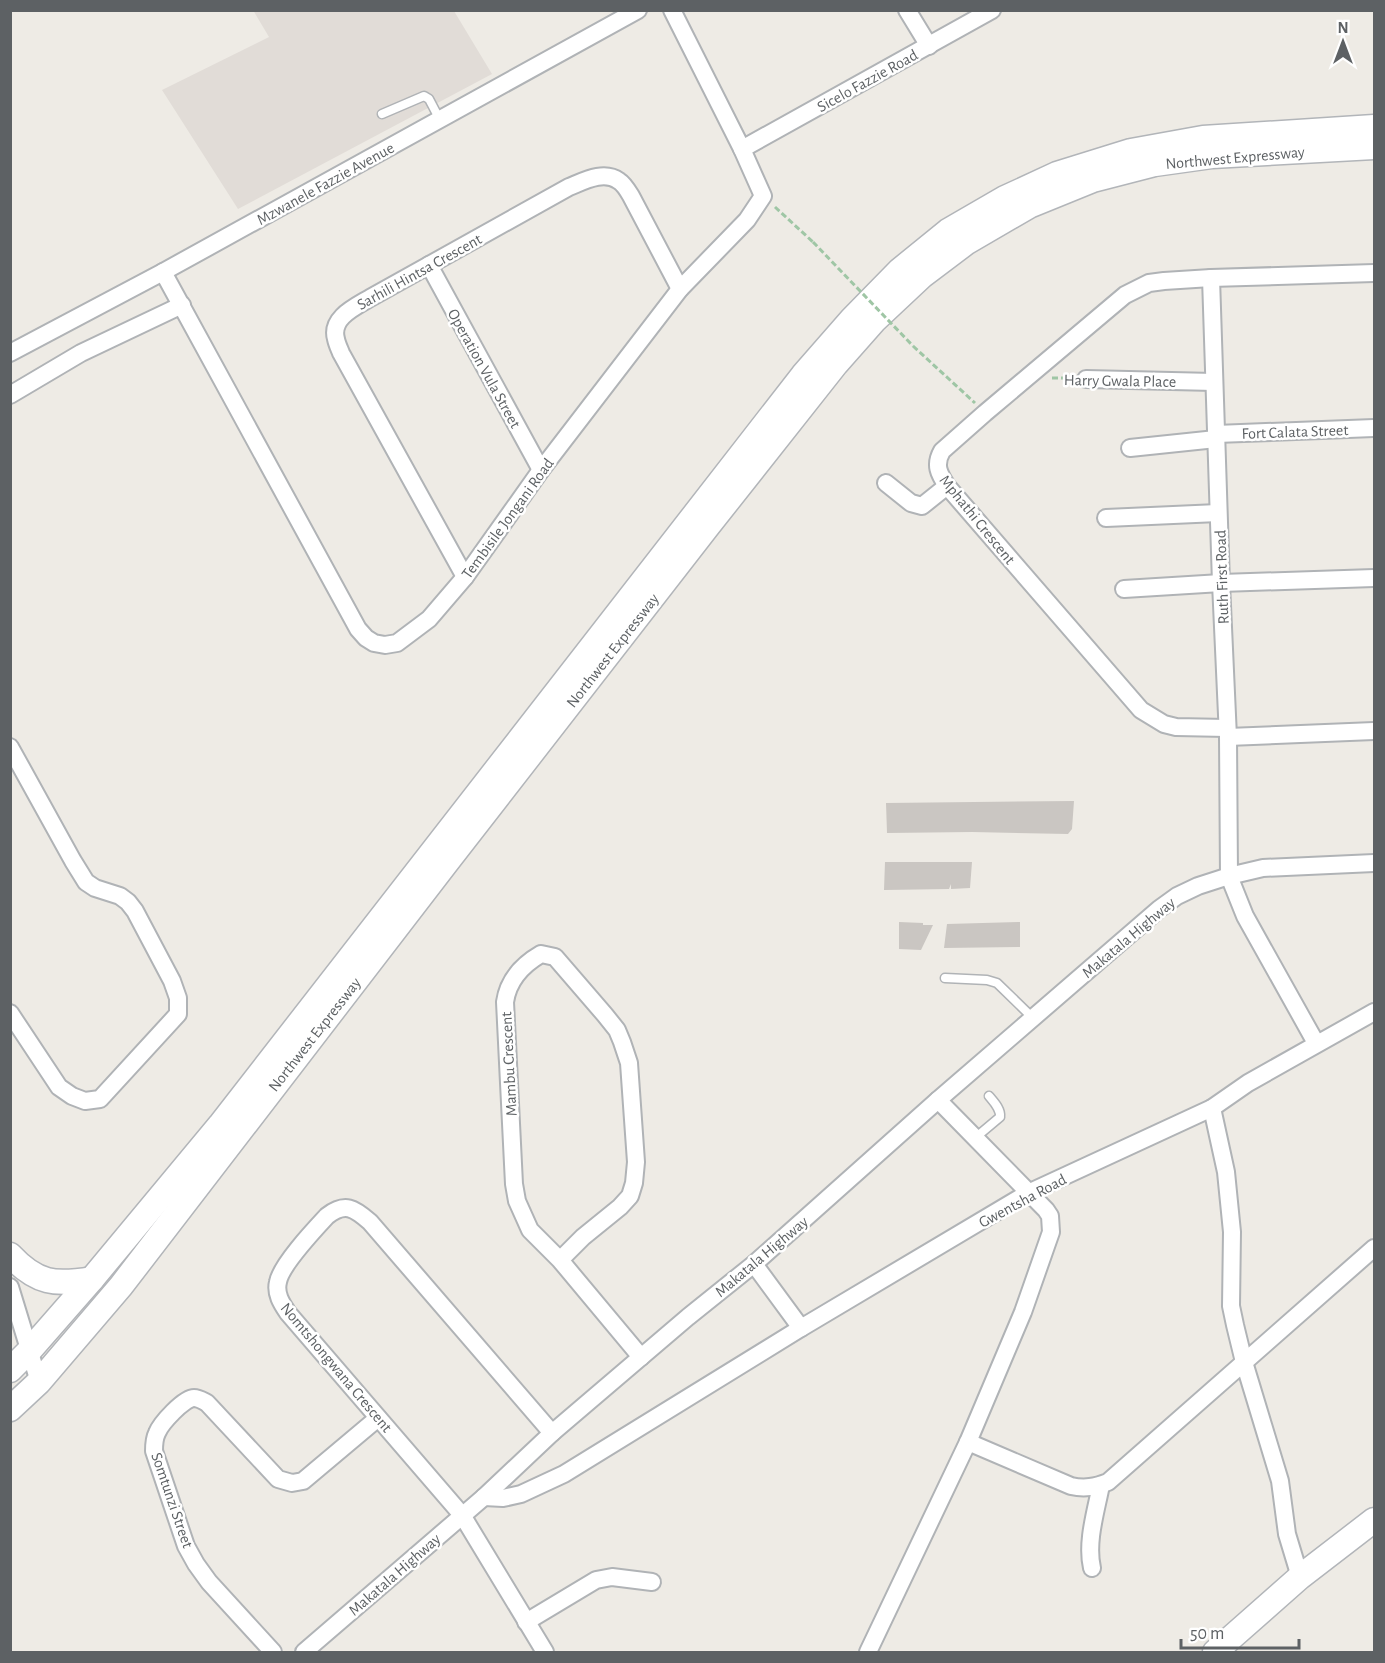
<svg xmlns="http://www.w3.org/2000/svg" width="1385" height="1663" font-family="'Alegreya Sans',sans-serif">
<rect width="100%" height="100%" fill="#eeebe5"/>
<polygon fill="#e1dcd7" points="253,10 454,11 492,74 238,209 162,90 269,37"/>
<g fill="#cac6c2">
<polygon points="1074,801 1072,829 1068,834 972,832 887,833 886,803"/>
<polygon points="885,862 972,862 970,888 951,889 951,884 949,889 884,890"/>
<polygon points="899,922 923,923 923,925 933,925 921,950 899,949"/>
<polygon points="1020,922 1020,947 944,948 947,924"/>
</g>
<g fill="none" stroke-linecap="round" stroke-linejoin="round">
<defs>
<g id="lane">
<polyline points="382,114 424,96 429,99 440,120"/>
<polyline points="945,978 987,980 997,983 1033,1018"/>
<path d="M975,1138L1000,1117C1001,1109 994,1102 989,1096"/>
</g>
<g id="street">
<polyline points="907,10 929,46"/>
<polyline points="742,149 992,10"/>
<polyline points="429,265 541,470"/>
<polyline points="163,272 358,629 366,638 374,643 385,645 397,643 429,619 465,577 541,470 680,289 747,220 763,196 742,149 672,10"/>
<polyline points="1211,278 1221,583 1228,737 1229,876 1245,916 1316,1043"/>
<polyline points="10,353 163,272 638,10"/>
<polyline points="1086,379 1214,382"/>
<polyline points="10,395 81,353 182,305"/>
<polyline points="1216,434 1374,428"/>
<polyline points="1130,448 1216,439"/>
<polyline points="886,483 911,503 922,506 947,486"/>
<polyline points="1106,518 1218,513"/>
<path d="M465,577L341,353C339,348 337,344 336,339C330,318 355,307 370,298L569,187C584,181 604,170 619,181C624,184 628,191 631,196L680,289"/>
<polyline points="1124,589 1221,583 1374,578"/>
<path d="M1227,728L1176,727L1164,724L1141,710L947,486C939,474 934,465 942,451L985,413L1125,295L1149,283L1164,281L1211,278L1374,273"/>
<polyline points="1228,737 1374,731"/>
<polyline points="10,747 73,861 86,882 95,888 120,896 128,902 135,911 172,981 178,998 178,1014 100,1099 85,1101 72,1096 59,1087 10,1013"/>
<polyline points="1212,1108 1226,1172 1232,1232 1231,1306 1235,1325 1244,1362 1280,1481 1287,1534 1300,1577"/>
<path d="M560,1260L583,1237L620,1207L630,1196L634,1183L636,1162L629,1063L622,1042L617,1030L605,1015L555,957L541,954C522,965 508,981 505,1002L514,1184L517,1201L530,1230L560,1260L641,1357"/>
<polyline points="754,1264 801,1328 1028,1193 1212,1108 1248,1083 1374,1012"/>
<polyline points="10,1287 39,1382"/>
<path d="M968,1442L1071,1486C1085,1489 1095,1487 1108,1482L1374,1248"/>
<polyline points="484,1497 503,1498 521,1494 564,1474 801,1328"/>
<path d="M1092,1568C1086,1542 1096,1511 1101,1485"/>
<polyline points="526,1622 596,1580 612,1577 652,1582"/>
<path d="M273,1652L209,1582L196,1564L186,1546L154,1451C154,1445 154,1439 157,1433C161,1423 184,1398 194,1398C199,1398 203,1401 207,1403L278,1479L292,1483L303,1481L378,1418"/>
<polyline points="304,1652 484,1497 552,1433 688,1317 754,1264 938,1100 1159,909 1177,896 1198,886 1229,876 1263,868 1374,863"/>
<path d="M545,1652L462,1515L288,1313C282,1304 275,1294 278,1282C281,1265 314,1230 327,1216C345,1202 354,1208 370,1222L552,1433"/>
<polyline points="868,1652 968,1442 1023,1312 1051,1232 1050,1216 1046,1210 938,1100"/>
</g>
<g id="secondary">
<path d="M10,1255C37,1284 55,1285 92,1279"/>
<polyline points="10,1370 29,1351 92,1279 220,1125 803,375 852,319 900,270 948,231 1005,198 1057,174 1131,151 1203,138 1374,127"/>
<polyline points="10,1409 39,1382 121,1286 447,862 708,526 836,364 874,321 922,276 967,242 1029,206 1093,180 1155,164 1212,156 1374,147"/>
<polyline points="1215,1652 1300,1577 1374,1520"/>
</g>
</defs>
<use href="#lane" stroke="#b0b3b6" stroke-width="11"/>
<use href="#street" stroke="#b0b3b6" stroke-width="20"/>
<use href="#secondary" stroke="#b2b5b9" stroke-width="27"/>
<g stroke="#9fc6a5" stroke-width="3" stroke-dasharray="6 3" stroke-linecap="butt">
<polyline points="775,207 813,242"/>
<polyline points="913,346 975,403"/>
<polyline points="1052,378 1073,378"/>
</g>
<use href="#lane" stroke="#fff" stroke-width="8"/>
<use href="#street" stroke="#fff" stroke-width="16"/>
<use href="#secondary" stroke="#fff" stroke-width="24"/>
<polyline stroke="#9fc6a5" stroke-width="3" stroke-dasharray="6 3" stroke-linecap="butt" points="813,242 913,346"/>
</g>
<g text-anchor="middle" stroke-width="5" stroke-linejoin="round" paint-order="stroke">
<g font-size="16" fill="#5d6164" stroke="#fff">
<text transform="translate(867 80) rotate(-29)" y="6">Sicelo Fazzie Road</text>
<text transform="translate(1235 157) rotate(-5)" y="6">Northwest Expressway</text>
<text transform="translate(325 183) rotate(-29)" y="6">Mzwanele Fazzie Avenue</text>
<text transform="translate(419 271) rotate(-29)" y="6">Sarhili Hintsa Crescent</text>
<text transform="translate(485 368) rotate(61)" y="6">Operation Vula Street</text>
<text transform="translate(1120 380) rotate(1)" y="6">Harry Gwala Place</text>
<text transform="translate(1295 431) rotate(-2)" y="6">Fort Calata Street</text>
<text transform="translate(507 518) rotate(-54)" y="6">Tembisile Jongani Road</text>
<text transform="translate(978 519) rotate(51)" y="6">Mphathi Crescent</text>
<text transform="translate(1221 577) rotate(-92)" y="6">Ruth First Road</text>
<text transform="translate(612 650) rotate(-52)" y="6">Northwest Expressway</text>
<text transform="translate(1128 937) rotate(-40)" y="6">Makatala Highway</text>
<text transform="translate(314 1034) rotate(-52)" y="6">Northwest Expressway</text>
<text transform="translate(508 1064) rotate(-93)" y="6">Mambu Crescent</text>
<text transform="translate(1022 1200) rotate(-28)" y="6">Gwentsha Road</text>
<text transform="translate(761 1256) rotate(-40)" y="6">Makatala Highway</text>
<text transform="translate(337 1367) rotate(50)" y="6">Nomtshongwana Crescent</text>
<text transform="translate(173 1500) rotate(71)" y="6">Somtunzi Street</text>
<text transform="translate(394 1574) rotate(-41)" y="6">Makatala Highway</text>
</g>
</g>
<rect width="1385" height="1663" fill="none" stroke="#5d6164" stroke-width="24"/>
<g transform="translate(1343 42)" stroke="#ffffff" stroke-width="4.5" paint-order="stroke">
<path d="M0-4.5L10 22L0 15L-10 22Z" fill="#5d6164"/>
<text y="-9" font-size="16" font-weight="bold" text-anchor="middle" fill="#5d6164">N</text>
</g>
<path d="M1181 1639v9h118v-9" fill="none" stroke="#5d6164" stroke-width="3"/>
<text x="1190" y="1639" font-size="18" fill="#5d6164" stroke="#ffffff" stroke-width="4.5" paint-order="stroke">50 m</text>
</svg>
